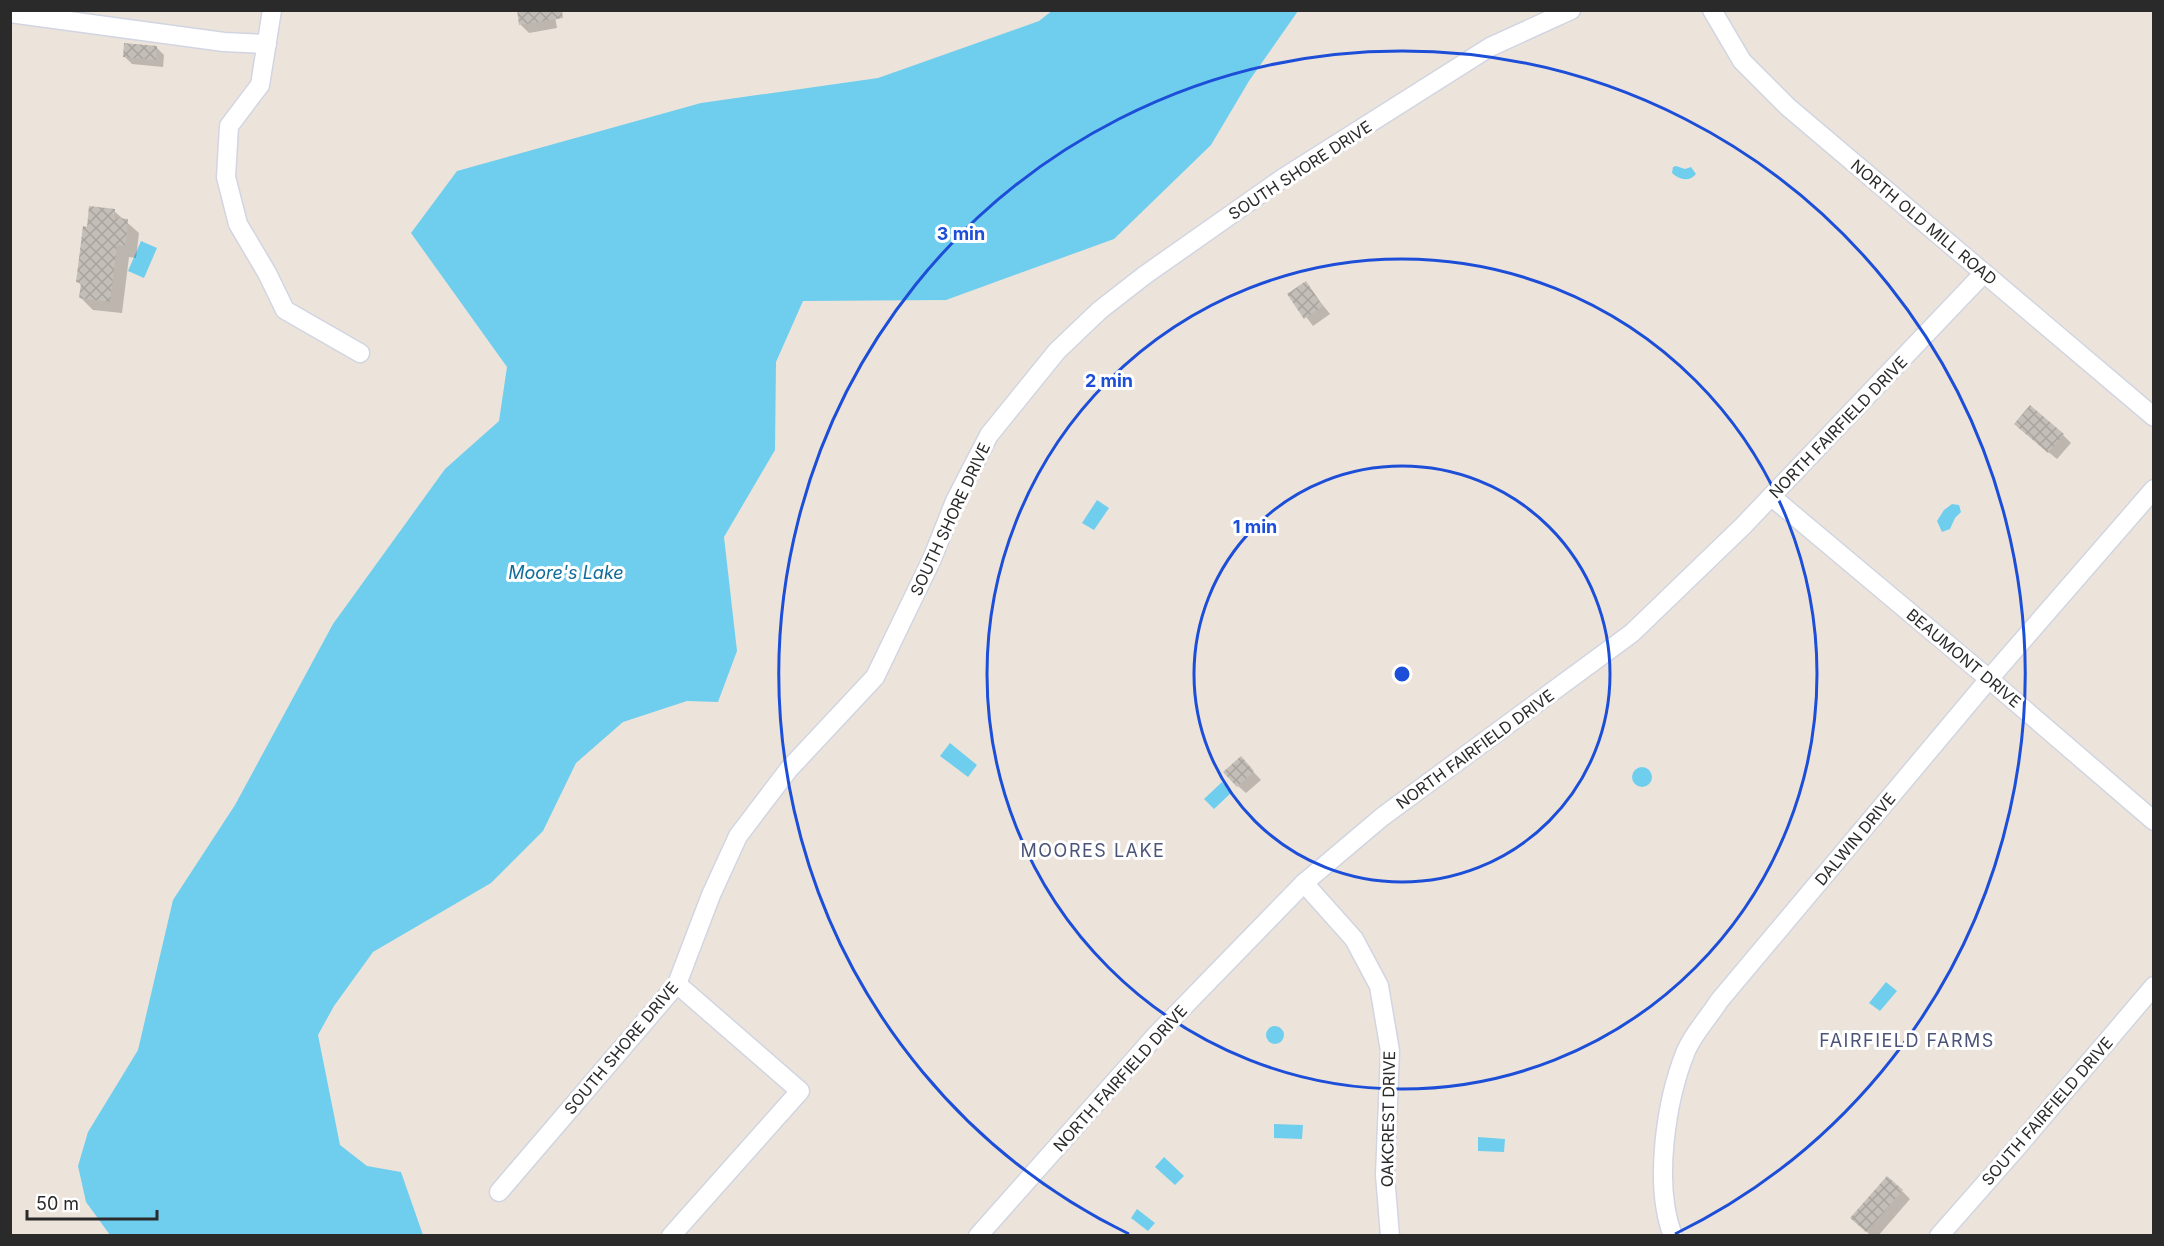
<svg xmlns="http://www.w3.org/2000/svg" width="2164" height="1246" font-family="Inter,sans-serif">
<defs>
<pattern id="building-cross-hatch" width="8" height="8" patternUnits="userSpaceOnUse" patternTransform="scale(1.5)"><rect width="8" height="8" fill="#c4beb8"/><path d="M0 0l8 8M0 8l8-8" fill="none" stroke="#a9a39e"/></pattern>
</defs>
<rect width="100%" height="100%" fill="#ece4db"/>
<g fill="#6fceed">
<polygon points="1053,10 1298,11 1249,81 1211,145 1114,239 946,300 803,301 776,362 775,450 724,537 737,651 718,702 687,701 623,722 576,763 543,831 491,883 373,952 334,1006 318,1035 340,1145 367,1166 401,1172 423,1235 110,1235 86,1202 78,1166 88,1132 138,1050 173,900 235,805 333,624 445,469 499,421 507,367 411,233 457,171 701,103 878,78 1039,21"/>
<path d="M1676,166L1685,169L1691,167L1696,174C1690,182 1679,180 1672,173L1673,167Z"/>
<polygon points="141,241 157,248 144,278 128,271"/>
<polygon points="1097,500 1109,508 1094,530 1082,523"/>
<polygon points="1952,504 1959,505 1961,512 1955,518 1950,529 1942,532 1937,521 1944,510"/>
<polygon points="950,743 977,765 968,777 940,756"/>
<circle cx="1642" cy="777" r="10"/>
<polygon points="1222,782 1232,792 1214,809 1204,799"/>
<polygon points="1886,982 1897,991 1880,1011 1869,1003"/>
<circle cx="1275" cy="1035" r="9"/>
<polygon points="1274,1124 1303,1125 1302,1139 1274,1138"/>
<polygon points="1478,1137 1505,1139 1504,1152 1478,1151"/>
<polygon points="1164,1157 1184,1176 1175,1185 1155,1167"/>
<polygon points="1137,1209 1155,1223 1148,1231 1131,1218"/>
</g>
<g fill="#0003">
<polygon points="518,10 554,10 557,28 529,33 521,25"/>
<polygon points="156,47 164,55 163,67 132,64 125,57"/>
<polygon points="114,211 139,233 136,258 129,257 122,313 93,310 81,298 82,286 78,282 88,228"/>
<polygon points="1305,283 1330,314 1313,326 1289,294"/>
<polygon points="2024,432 2063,435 2071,443 2057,459"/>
<polygon points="1248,766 1261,780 1246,793 1238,786"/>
<polygon points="1902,1191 1910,1199 1878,1236 1871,1236 1860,1225"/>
</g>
<g fill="url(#building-cross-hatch)">
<polygon points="517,10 562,10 563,18 519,25"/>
<polygon points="124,43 157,46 156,60 123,57"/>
<polygon points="89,206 115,209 114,218 128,219 125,246 117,245 110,302 79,298 81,283 76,282 83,226 87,227"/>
<polygon points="1306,281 1323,306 1304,319 1287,294"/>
<polygon points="2030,405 2064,434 2048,453 2014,424"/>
<polygon points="1241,756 1254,771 1237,787 1223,772"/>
<polygon points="1887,1176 1903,1190 1866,1232 1850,1218"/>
</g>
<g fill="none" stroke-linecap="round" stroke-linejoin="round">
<defs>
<g id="minor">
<polyline points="272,10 260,85 229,126 226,177 238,224 267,273 285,310 360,353"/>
<polyline points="1712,10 1742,61 1788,107 2154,417"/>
<polyline points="10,13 224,42 267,44"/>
<polyline points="1772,497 1989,679 2154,821"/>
<polyline points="1304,883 1354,939 1379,986 1390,1051 1385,1175 1390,1236"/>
<polyline points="499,1192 677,984 711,895 738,836 789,769 875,677 932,559 955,501 989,435 1057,351 1100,310 1145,275 1283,178 1490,47 1571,10"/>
<polyline points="671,1236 800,1091 677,984"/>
<polyline points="978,1236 1158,1033 1304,883 1382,817 1632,633 1743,526 1984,273"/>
<path d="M1673,1236C1653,1185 1666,1100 1686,1051C1693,1034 1709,1017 1719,1001L1989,679L2154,489"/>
<polyline points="1939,1236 2019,1145 2154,986"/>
</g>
</defs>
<use href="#minor" stroke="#d1d5e2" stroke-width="21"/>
<use href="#minor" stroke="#fff" stroke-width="18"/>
</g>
<g fill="none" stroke="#1d4ed8" stroke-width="3">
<circle cx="1402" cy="674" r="208"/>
<circle cx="1402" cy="674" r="415"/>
<path d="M1129 1234A623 623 0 1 1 1675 1234"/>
</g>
<g text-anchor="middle" stroke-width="6" stroke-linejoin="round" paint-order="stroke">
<g font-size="16" fill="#2a2a2a" stroke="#fff">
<text transform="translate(1300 170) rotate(-33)" y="6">SOUTH SHORE DRIVE</text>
<text transform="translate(1924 222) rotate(40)" y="6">NORTH OLD MILL ROAD</text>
<text transform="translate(1838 427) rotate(-46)" y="6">NORTH FAIRFIELD DRIVE</text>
<text transform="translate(950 519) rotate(-65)" y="6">SOUTH SHORE DRIVE</text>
<text transform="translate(1964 658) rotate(40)" y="6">BEAUMONT DRIVE</text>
<text transform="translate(1475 749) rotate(-36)" y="6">NORTH FAIRFIELD DRIVE</text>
<text transform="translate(1855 839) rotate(-50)" y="6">DALWIN DRIVE</text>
<text transform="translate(621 1048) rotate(-50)" y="6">SOUTH SHORE DRIVE</text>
<text transform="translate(1120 1078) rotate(-48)" y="6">NORTH FAIRFIELD DRIVE</text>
<text transform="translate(2047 1111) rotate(-49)" y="6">SOUTH FAIRFIELD DRIVE</text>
<text transform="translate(1388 1119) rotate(-89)" y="6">OAKCREST DRIVE</text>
</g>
<g font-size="18" font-style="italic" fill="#0f6c98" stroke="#fff">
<text x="566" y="579">Moore's Lake</text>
</g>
<g font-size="18" letter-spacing="1.5" fill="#4b5479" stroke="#fff">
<text x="1093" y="857">MOORES LAKE</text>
<text x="1907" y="1047">FAIRFIELD FARMS</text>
</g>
</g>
<circle cx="1402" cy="674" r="9" fill="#1d4ed8" stroke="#fff" stroke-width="3"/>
<g font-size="18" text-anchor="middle" font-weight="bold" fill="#1d4ed8" stroke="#fff" stroke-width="6" stroke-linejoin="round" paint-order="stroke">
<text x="961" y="240">3 min</text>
<text x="1109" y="387">2 min</text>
<text x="1255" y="533">1 min</text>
</g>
<rect width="2164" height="1246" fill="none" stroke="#2a2a2a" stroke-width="24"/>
<path d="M27 1210v9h130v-9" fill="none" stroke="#2a2a2a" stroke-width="3"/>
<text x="36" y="1210" font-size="18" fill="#2a2a2a" stroke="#ffffff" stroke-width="4.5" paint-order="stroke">50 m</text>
</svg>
